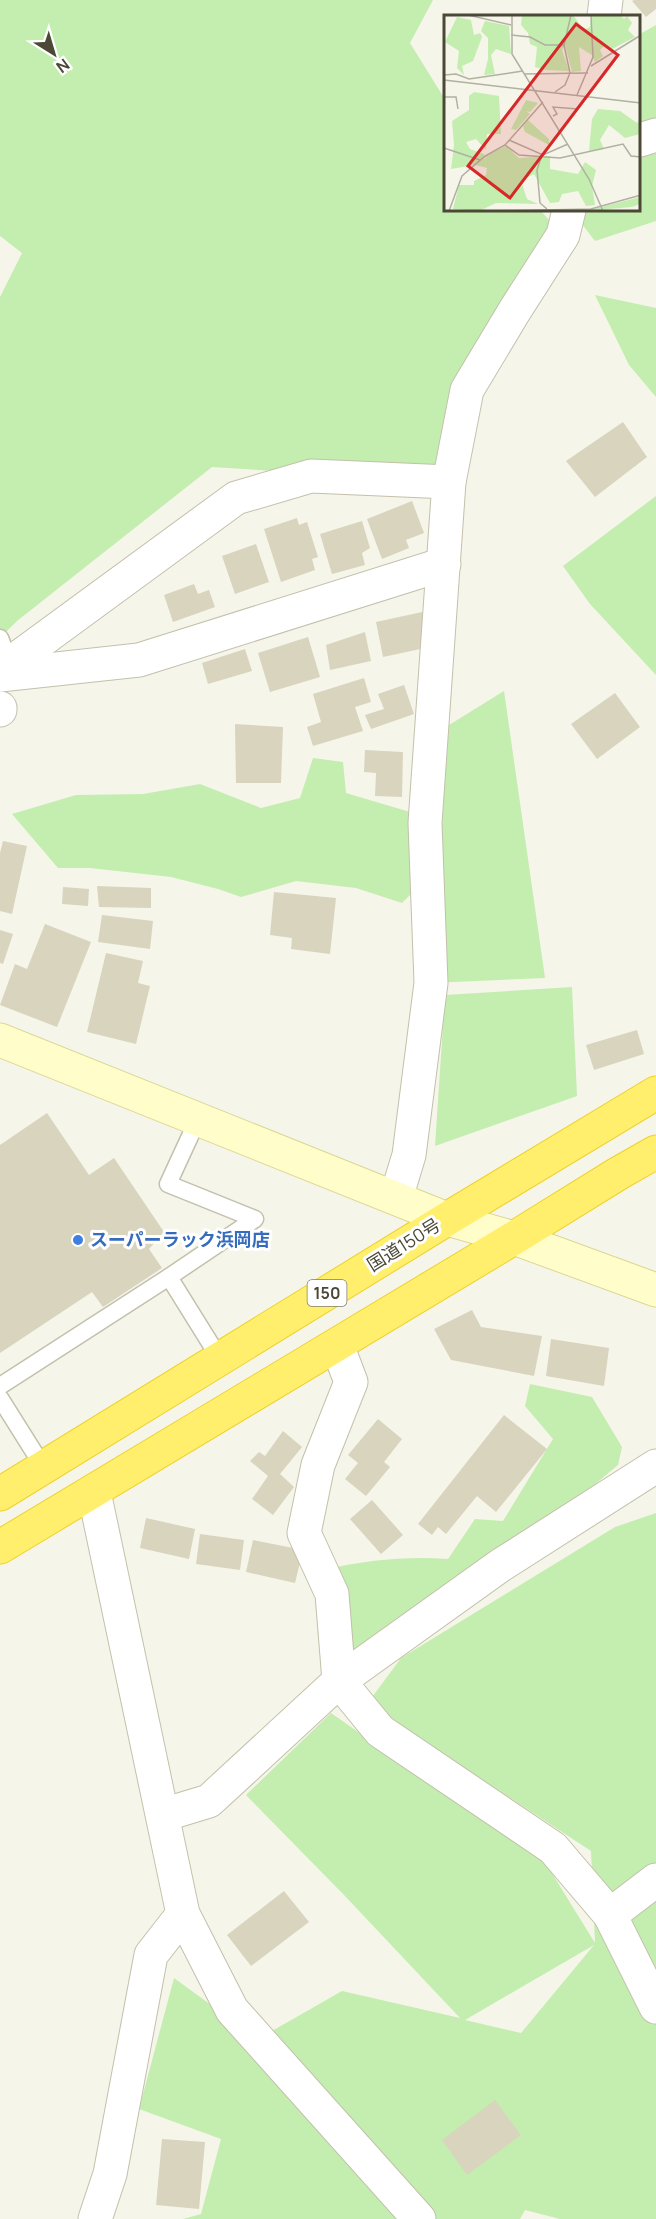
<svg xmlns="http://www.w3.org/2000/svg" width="656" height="2219" font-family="Manrope,'Noto Sans JP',sans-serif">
<rect width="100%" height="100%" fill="#f6f5ea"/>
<g fill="#c3eeaf" fill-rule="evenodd">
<polygon points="0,0 433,0 410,43 446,101 446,210 540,210 563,235 428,481 212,467 17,621 0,638 0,297 22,253 0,236"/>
<polygon points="656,25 656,221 595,241 571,210 640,210 640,34"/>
<polygon points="595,295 656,308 656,397 629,365"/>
<polygon points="656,496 656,675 590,604 563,566"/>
<polygon points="504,691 545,978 431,983 449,725"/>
<polygon points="313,758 343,762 346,793 410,812 420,885 402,903 356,888 296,881 241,897 218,889 171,877 90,868 58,868 12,814 76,795 143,794 200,784 261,808 300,798"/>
<polygon points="572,987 577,1096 435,1146 445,995"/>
<path d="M530,1384L592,1397L622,1447L618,1465L587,1491L382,1640L354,1649L341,1633L327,1569C369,1560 405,1556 448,1559L475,1519L503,1521L553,1439L525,1406Z"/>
<path d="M656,1513V2219H560L525,2210L520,2219H183L201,2214L221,2139L139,2109L174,1978L258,2039L342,1991L460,2018L344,1895L246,1795L331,1713L545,1862L595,1943L591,1851L367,1704L401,1658L615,1527ZM594,1945L521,2033L465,2020Z"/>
</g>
<g fill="#d9d4bd">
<polygon points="634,0 656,0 656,9 646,17 632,1"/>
<polygon points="623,422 647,457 595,497 566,461"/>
<polygon points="412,501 424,533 406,540 409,548 382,559 367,519"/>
<polygon points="297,518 299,525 307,522 318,557 312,559 315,570 281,582 264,529"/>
<polygon points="362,521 370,548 362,553 365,565 332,574 320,534"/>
<polygon points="256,544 269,582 235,594 222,556"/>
<polygon points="194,584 198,594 209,590 215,607 173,622 164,595"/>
<polygon points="422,612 430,647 383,657 376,622"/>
<polygon points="365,632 371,661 330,670 326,645"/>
<polygon points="308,637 320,677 270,692 258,653"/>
<polygon points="245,649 252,671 208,684 202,663"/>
<polygon points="364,678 371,702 355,707 363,731 313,746 307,727 321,722 313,694"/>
<polygon points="404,685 414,714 371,729 365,715 384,709 378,694"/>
<polygon points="615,693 640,727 597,759 571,724"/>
<polygon points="235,724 283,727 281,783 236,783"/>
<polygon points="365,750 403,752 402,797 375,796 376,773 364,772"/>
<polygon points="3,841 27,846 12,914 0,911 0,853"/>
<polygon points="97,886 151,888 151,908 99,907"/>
<polygon points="63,887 89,889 88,906 62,904"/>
<polygon points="274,892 336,898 330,954 291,949 292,938 270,935"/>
<polygon points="102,915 153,921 150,949 98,942"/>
<polygon points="45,924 91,942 57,1027 0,1005 15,964 27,969"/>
<polygon points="0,930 13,934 3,964 0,963"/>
<polygon points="106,953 143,961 138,983 150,986 136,1044 87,1032"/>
<polygon points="637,1030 644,1054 594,1070 586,1045"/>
<polygon points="47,1113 89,1175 114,1158 164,1232 149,1249 162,1268 103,1307 92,1292 0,1353 0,1145"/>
<polygon points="472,1310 481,1327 542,1336 534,1376 451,1360 434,1329"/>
<polygon points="551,1339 609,1348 604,1386 546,1376"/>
<polygon points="504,1415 547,1449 496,1512 477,1496 446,1534 438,1527 432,1535 418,1524"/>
<polygon points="378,1419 402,1439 384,1462 390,1467 366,1496 345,1479 358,1463 348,1455"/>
<polygon points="283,1431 302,1447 280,1474 294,1487 273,1515 252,1499 268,1476 250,1461 259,1452 265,1456"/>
<polygon points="372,1500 403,1535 381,1554 350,1519"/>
<polygon points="146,1518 195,1529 189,1559 140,1548"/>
<polygon points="200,1534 244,1540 240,1570 196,1564"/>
<polygon points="253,1540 303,1550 295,1583 246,1572"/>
<polygon points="284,1891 309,1922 251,1966 227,1935"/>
<polygon points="495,2100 521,2135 467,2175 442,2140"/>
<polygon points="162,2139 205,2142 199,2209 156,2205"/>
</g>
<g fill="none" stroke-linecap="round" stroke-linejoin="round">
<defs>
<g id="lane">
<polyline points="0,638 10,664"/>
<polyline points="169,1277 220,1359"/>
<polyline points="0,1386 169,1277 255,1219 168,1184 192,1132"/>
<polyline points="0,1398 44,1468"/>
</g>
<g id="street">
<polyline points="604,16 606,0"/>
<polyline points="640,140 656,135"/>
<polyline points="0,671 236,498 311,476 449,482"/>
<polyline points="0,675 139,660 444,564"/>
<polyline points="0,708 0,710"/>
<polyline points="396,1198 409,1155 431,983 425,823 449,482 467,390 515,310 563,235 569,210"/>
<polyline points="337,1345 351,1382 318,1465 304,1533 332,1594 339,1681 380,1731 553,1848 610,1915 656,2007"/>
<polyline points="94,1492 183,1914 232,2010 419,2219"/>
<polyline points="163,1815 209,1801 339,1681 501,1565 656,1466"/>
<polyline points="610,1915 656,1880"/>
<polyline points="95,2219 110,2174 151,1955 183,1914"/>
</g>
<polyline id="secondary" points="0,1040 447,1219 514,1238 656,1290"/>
<g id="highway">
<polyline points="0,1494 447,1219 656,1093"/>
<polyline points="0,1547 514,1238 619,1173 656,1152"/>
</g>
</defs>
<use href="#lane" stroke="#c3c0ab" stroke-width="19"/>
<use href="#street" stroke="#c3c0ab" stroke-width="35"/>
<use href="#secondary" stroke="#dbd895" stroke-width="35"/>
<use href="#highway" stroke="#eed12c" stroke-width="35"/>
<use href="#lane" stroke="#fff" stroke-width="16"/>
<use href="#street" stroke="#fff" stroke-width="33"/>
<use href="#secondary" stroke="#fffecb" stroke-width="33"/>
<use href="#highway" stroke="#ffef6c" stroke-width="33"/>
</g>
<circle fill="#3f7fe0" stroke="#fff" stroke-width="2" cx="78" cy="1240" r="6"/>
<g text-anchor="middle" stroke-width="6" stroke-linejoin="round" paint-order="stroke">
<rect fill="#fff" stroke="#817f72" stroke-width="1.5" x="307.5" y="1280" width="39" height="26" rx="4.5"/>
<g font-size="16" font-weight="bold" fill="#4b4836">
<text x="327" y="1299">150</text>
</g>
<g font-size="18" font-weight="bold" fill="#366cbe" stroke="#fff" text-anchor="start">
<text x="90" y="1246">スーパーラック浜岡店</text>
</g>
<g font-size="18" fill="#4b4836" stroke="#fff">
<text transform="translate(404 1245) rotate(-32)" y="6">国道150号</text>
</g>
</g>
<g transform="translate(444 15)">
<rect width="196" height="196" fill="#f6f5ea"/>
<path d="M78,0H129L140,15L146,12L147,0H176L180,4L183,1L188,8L184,15L191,22L168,34L160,31L156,35L159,41L151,47L148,40L135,32L137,56L128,57L121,30L118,35L125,56L101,55L91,52L93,32L86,29L84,18L77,10ZM13,2L27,5L30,20L36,18L38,22L29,46L18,51L20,60L13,53L15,36L1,27ZM41,6L65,11L67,39L52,34L47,40L51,59L40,60L44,44V23L37,16ZM30,77L55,81L57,119H43L42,135L32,124L22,127L26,134L40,139L42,148L41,141L62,131L75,143L106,141V154L134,159L141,147L152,155L148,171L151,190L142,191L134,176L118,179L115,187L106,188L90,159L77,166L83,184L94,189L52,188L35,196L9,194L15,170H30V166L42,160L43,153L31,150L7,154L10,130L8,106L25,95V81ZM82,85L94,88L86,97L82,96L86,99L72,115L67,114ZM154,94L176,96L193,108L196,105V119L181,123L165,110L156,125L160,134L145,136L148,104ZM84,105L105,124V130L81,117L79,111ZM196,182V189L188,192L142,196Z" fill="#c3eeaf"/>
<path fill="none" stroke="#b2b0a2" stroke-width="1.5" d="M24,0L67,10M68,0V39L145,164L159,196M67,20L86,22L101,30H120M147,51L197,20M80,59L144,58M0,60L12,59L25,64L79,56M0,65L197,88M111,77L121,70L126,58L120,30L127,0M133,80L149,42L147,0M0,82H12L14,94M109,101L113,99L109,92L134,94M65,125L99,140L124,129M61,130L75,140L116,143L179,129L187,141L197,142M0,133L36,145M98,140L93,155L96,188L103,194M5,196L18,161L41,141L61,130L99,87M46,196L147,194L197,180"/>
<path fill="#d62828" fill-opacity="0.15" stroke="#d62828" stroke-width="3" d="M132,9L174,40L66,183L24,151Z"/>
<rect width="196" height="196" fill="none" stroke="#4b4836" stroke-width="3"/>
</g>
<g transform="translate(54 54) rotate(143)" stroke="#ffffff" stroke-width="4.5" paint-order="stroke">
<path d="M0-4.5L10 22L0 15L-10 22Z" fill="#4b4836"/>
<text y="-9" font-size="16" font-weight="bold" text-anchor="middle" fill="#4b4836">N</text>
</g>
</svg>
